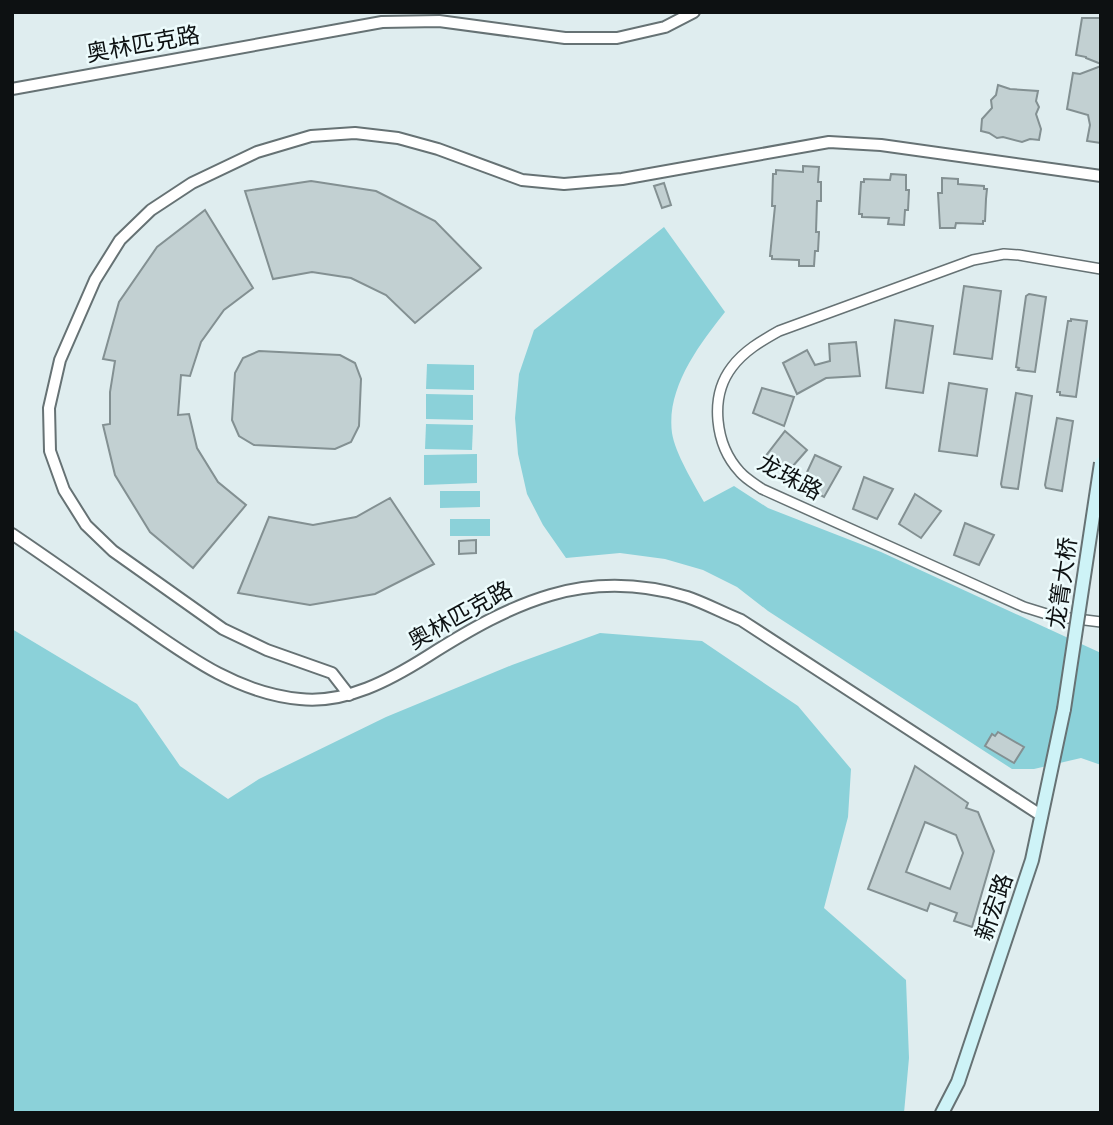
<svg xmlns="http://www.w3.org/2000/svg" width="1113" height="1125" font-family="Rubik,'Noto Sans SC',sans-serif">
<rect width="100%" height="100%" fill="#dfedef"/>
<g fill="#8bd1d9">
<path d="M664,227L725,312C699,345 666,388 672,433C675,453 694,484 704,502L734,486L768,508L881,552L1101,653V765L1081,758L1034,769H1012L768,611L737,587L703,570L665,559L620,553L566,558L543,525L527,494L518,454L515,418L519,374L534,330Z"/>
<polygon points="427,364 474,365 474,390 426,389"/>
<polygon points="426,394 473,395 473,420 426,419"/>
<polygon points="426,424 473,425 472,450 425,449"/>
<polygon points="477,454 477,483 424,485 424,455"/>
<polygon points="440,491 480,491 480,507 440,508"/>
<polygon points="490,519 490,536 450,536 450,519"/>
<polygon points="12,629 137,704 180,766 228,799 259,779 386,717 512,665 600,633 702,641 798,706 851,769 848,817 824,908 906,980 909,1058 904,1113 12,1113"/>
</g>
<g fill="#c2d0d2" stroke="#839092" stroke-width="2" fill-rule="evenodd">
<polygon points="1082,18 1100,18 1101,64 1086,58 1086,57 1076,55"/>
<polygon points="1101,66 1101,143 1087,141 1090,125 1088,115 1067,109 1073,73 1080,74"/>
<polygon points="998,85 1010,89 1038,91 1036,101 1039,107 1036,114 1041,129 1039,140 1030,139 1022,142 1003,137 997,138 989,133 981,131 982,119 992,108 991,100 996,95"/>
<polygon points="803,166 819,167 818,182 821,182 821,201 817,201 816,232 819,232 818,251 815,251 814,266 799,266 799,260 772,259 772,256 770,256 775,206 772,206 773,174 776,174 776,170 803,172"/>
<polygon points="891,174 906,175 906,190 909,190 908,210 905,210 904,225 888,224 889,218 862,217 862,214 859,214 861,182 864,182 864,179 890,180"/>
<polygon points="942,178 958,179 958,184 984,186 984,189 987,189 986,199 985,221 983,221 983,224 956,223 955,228 940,228 938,193 942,193"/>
<polygon points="311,181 376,191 435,221 481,268 415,323 386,295 351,278 312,272 273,279 245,191"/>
<polygon points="664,183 671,205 662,208 654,186"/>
<polygon points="205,210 253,288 224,310 201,342 190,376 181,375 178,415 189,414 197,448 218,482 246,505 193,568 150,532 115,475 103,425 110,424 110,392 115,361 103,359 119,302 157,247"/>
<polygon points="964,286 1001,291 992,359 954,354"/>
<polygon points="1029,294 1046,297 1035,372 1018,370 1019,368 1016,367 1026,296"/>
<polygon points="1071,319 1087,321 1076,397 1060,395 1060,392 1057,392 1068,321 1071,321"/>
<polygon points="895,320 933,326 923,393 886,388"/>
<polygon points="856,342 860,376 826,378 797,394 783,363 807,350 815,365 830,361 829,344"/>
<polygon points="259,351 340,355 355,363 361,379 360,403 359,426 351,442 335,449 254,445 239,436 232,420 235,373 243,358"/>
<polygon points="949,383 987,389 977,456 939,451"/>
<polygon points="762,388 794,397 784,426 753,413"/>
<polygon points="1016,393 1032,396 1018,489 1002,487 1001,484"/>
<polygon points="1057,418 1073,421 1062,491 1046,488 1045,485"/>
<polygon points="785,431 807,450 785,475 765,457"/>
<polygon points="815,455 841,467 824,497 801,485"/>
<polygon points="864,477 893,489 877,519 853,509"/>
<polygon points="915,494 941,511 921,538 899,524"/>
<polygon points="390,498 434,564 375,594 310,605 238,593 269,517 313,525 356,517"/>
<polygon points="965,523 994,535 979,565 954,555"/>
<polygon points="476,540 476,553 459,554 459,541"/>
<polygon points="998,732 1024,747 1014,763 985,746 992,734 995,736"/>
<path d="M915,766L968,803L966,808L978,812L994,851L972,927L954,921L957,913L930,903L927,911L868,889ZM925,822L956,835L963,853L950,889L906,872Z"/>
</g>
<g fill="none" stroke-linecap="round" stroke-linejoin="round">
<defs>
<path id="minor" d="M1101,269L1019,255L1004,254L973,260L779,331C761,341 744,351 732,367C709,397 715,445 740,472C746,479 755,484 762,489L1024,607L1053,616L1101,622"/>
<g id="tertiary">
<polyline points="12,89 382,22 439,21 565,38 617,38 665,27 694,12"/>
<path d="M12,534C52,561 91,589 130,616C182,652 234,693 300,699C346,704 390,680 428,656C512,603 585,566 687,597C705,603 723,613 741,620L1042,816"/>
<polyline points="349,695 332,673 267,650 223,629 113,551 86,525 64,490 50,451 49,408 60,360 95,280 120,240 151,210 192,183 257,152 311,136 355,133 398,138 438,149 522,180 564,184 622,179 829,142 881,145 1101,176"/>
</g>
<polyline id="secondary" points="942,1113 958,1082 1032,860 1064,709"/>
</defs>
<use href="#minor" stroke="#667274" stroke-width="12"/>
<use href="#tertiary" stroke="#667274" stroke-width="14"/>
<use href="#secondary" stroke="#667274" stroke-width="16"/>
<use href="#minor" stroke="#fff" stroke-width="9"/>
<use href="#tertiary" stroke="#fff" stroke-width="10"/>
<use href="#secondary" stroke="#cef3f7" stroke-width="12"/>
<defs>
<polyline id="secondary-bridge" points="1064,709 1101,463"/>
</defs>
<use href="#secondary-bridge" stroke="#667274" stroke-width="16" stroke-linecap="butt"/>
<use href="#secondary-bridge" stroke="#cef3f7" stroke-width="12"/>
</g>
<g text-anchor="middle" stroke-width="5" stroke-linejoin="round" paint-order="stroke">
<g font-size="23" fill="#0d1112" stroke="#ecfbfc">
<text transform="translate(143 44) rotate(-10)" y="8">奥林匹克路</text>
<text transform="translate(790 477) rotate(28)" y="8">龙珠路</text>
<text transform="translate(1062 583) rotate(-82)" y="8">龙箐大桥</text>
<text transform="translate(460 615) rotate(-29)" y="8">奥林匹克路</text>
<text transform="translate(994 907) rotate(-71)" y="8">新宏路</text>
</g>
</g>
<rect width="1113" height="1125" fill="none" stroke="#0d1112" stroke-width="28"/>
</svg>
